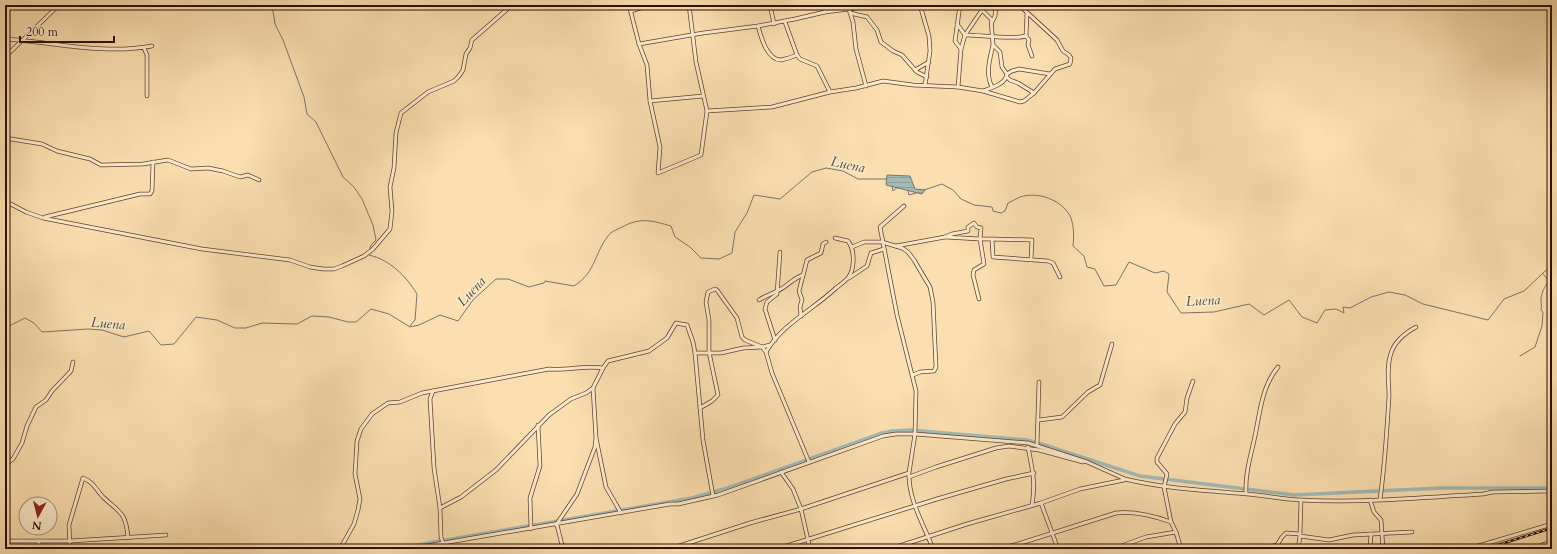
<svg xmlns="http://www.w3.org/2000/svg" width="1557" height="554" font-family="Cardo,serif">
<defs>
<pattern id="water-rules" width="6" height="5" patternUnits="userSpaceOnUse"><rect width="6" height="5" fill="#a3bab6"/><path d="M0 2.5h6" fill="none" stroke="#8c9f9b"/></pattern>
</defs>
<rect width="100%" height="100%" fill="#fbdfb0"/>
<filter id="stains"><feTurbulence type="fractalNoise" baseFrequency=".005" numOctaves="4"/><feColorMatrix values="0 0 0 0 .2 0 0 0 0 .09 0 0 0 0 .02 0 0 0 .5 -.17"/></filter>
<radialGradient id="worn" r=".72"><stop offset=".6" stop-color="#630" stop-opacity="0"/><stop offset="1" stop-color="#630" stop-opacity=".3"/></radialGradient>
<polygon fill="url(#water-rules)" stroke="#73766d" points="887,175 910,176 915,189 925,190 922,194 886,185"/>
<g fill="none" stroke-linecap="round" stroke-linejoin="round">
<g stroke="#73766d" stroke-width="1">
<polyline points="272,5 275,24 283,40 304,97 307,114 316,122 343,177 354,187 362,199 373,225 376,240 371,245 369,251"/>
<polyline points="892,186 893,191 898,187"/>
<path d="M924,190L942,184L953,190L961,199L974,205L992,207L993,211L1001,213L1005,211L1008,203C1012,201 1016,199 1020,197C1038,191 1063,200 1071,218C1074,227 1074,237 1073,246L1084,256L1087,267L1095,269L1104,286L1116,285L1129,262L1155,273L1164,271L1169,274L1167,292L1181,313L1214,312L1249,304L1264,315L1289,300L1302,317L1317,323L1325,310L1336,309L1344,313L1343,307L1350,308L1371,297L1389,292L1405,295L1423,304L1488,320L1504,299L1524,291L1544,272L1552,266"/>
<polyline points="908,191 909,195 916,193"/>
<path d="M369,254V255C390,260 406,276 417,294L415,320L410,326"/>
<path d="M5,328L25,318L34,323L42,332L88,329L102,330L124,337L149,331L161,345L174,344L196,317L217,320L235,328H246L262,323L297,324L312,316L329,317L348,322H356L371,309L389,314L410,327L419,325L440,315L458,321L473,300L496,279H508L529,287L544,283L545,281L574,286C596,272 594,254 608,236C611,231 619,229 624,226C642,217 653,221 671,226L675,237L690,247L701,258L719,259L732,253L735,232L747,213L754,195L780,199L812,172L826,168L843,171L858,179H886"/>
<path d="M1520,356L1535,347L1542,326L1543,312L1541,310C1542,306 1541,304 1541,300C1541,293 1545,286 1549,281L1543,274"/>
</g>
<polyline stroke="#a3bab6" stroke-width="3.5" points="394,549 692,498 731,487 882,433 892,431 911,430 1026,440 1035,442 1140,476 1294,495 1441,488 1552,488"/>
<defs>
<g id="street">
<polyline points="629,5 639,44 647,65 650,101 660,147 658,173 701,155 707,111 696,62 689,5"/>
<polyline points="770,5 774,24"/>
<polyline points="920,5 929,36 930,51 925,85"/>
<polyline points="960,5 955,41 961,49"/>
<polyline points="983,5 982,10 991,19 993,45 1000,52 1002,67 1007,74"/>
<polyline points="631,11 650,5"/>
<polyline points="825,12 825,5"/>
<polyline points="850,13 867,17 877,30 881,42 893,51 902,55 917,72 927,77"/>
<polyline points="785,22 797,55 800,59 817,66 830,92"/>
<polyline points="992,22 995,16 996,5"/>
<polyline points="957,24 965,35 961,49 958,87"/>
<path d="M758,26C761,37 767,60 781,60C786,59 792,57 797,55"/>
<path d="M965,35C980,35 1013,40 1026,36L1027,13"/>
<polyline points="965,35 982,10 977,5"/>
<polyline points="1026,36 1029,40 1028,45 1032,56"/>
<path d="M5,39C53,42 104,55 152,46"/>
<polyline points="639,44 703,33 758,26 795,19 825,12 849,9"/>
<polyline points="144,48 147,55 147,96"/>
<polyline points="5,57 59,5"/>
<polyline points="915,70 929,62"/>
<polyline points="1007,77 1010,80 1018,83 1034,93"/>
<polyline points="866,86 856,49 853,22 849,9 878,5"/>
<path d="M992,87C985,74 990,58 993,45"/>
<path d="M983,91C991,88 1006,84 1007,74L1012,71L1019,69L1050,74"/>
<polyline points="650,101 703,96"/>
<polyline points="707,111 772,107 830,92 856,88 883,81 913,85 958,87 983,91 1020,102 1024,101 1034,93 1055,69 1070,64 1071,58 1069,55 1063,51 1057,40 1019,5"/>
<polyline points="5,138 42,144 57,151 90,159 101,165 143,164 168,160 191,169 208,168 223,171 240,177 248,175 259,180"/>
<polyline points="5,201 26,212 43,218 202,249 290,260 310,267 323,269 334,269 342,266 364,256 373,249 390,229 392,211 390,187 394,168 396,133 401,113 428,92 454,81 459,76 463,70 466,54 470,48 472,40 512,5"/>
<polyline points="45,217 140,194 150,194 152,191 153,162"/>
<polyline points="896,246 945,237"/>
<polyline points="852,247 864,242 882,242 902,248 908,252 914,260 930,287 933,302 936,367 934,371 920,372 913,375"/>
<polyline points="1031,260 1032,240 992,239 993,257 1048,261 1053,263 1060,277"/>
<polyline points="849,278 867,266 871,253 884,249"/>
<polyline points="979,299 973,275 974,270 984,264 980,239 981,228 977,227 974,223 968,227 968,231 952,234 945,237 980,239 992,239"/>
<path d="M759,300C765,296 771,294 777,291C787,287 793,278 803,275"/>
<polyline points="801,316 800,307 802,300 799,291 807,260 821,253 823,244 826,242"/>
<polyline points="775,340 765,309 767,302 777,294 780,252"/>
<polyline points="695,353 721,353 743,348 762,347 770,345"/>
<polyline points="433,391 430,399 434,468 440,508 441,537 443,543"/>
<polyline points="700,408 712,401 718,395 709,352 709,320 706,302 708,292 715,289 717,290 737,318 742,337 745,340 762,347 766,352"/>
<polyline points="1039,420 1062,417 1088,392 1100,385 1112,344"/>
<polyline points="596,438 606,487 621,513"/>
<polyline points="1037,445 1039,382"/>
<path d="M1028,447C1032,469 1036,481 1032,505"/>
<polyline points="5,462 9,462 13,459 22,443 27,426 36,407 46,400 52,391 71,371 73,362"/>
<path d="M809,462L772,373L766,352C782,324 814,309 836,288C840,285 844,282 848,278C855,269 855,250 848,241L835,238"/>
<polyline points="781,472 793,489 801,509 810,549"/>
<path d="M909,475C909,501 924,525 933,549"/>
<polyline points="909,477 936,467 996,448 1009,446 1039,450 1083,462"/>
<path d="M1246,493C1245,473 1251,455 1255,436C1260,412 1262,386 1278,367"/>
<path d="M1380,499C1385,465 1387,430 1389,396C1389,382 1386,367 1391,353C1395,341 1405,333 1416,327"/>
<polyline points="1370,500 1374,512 1381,520 1383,549"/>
<polyline points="1041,503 1058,549"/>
<polyline points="440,508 461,497 496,470 549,415 571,399 586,393 593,388"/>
<polyline points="556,525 577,494 595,447 596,438 593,388 603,368 608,361 649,351 667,338 676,323 687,325 693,342 695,353 703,440 713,496"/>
<polyline points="557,525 563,549"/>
<polyline points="531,529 530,498 540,466 538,425"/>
<polyline points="1300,534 1301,500"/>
<polyline points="5,541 70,541 166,535"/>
<path d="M438,544L670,504H678L718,495L883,436L896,434H915L1028,443L1087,462L1125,479C1162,488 1199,490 1236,493C1258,494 1279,499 1300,500C1361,503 1422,498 1483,494L1493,492L1552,491"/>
<polyline points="734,547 735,549"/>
<polyline points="38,549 39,541"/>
<path d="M70,549L69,525L83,478C95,483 95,489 103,497C120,513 126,512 128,538"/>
<path d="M340,549L354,524L358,510L360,499L355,474L357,441L361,429L372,414L388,403L400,402L422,393L549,369C567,371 584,365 603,368"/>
<polyline points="410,549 438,544 441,549"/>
<polyline points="548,549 562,546"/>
<polyline points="670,549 750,523 801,509 909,473 915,434 916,391 897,315 880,227 904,206"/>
<polyline points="777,549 937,499 1006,479 1034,473"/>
<polyline points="890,549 967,524 1041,503 1080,489 1124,480"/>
<path d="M1002,549L1116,513C1134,511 1154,516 1171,522"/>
<polyline points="1113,549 1146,537 1176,532"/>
<polyline points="1181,549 1176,532 1171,522 1164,487 1167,474 1157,462 1157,458 1175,424 1185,412 1187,398 1193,381"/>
<polyline points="1261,549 1277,545 1282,537 1286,533 1300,534 1300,536 1329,540 1353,535 1412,532"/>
<polyline points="1298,549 1300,536"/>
<polyline points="1370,549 1371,534"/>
<polyline points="1468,549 1552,524"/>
<polyline points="1540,549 1542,545 1552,542"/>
</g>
</defs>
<use href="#street" stroke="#5f432c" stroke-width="4.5"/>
<use href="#street" stroke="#fceacc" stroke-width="3"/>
<defs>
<polyline id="rail" points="1485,549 1552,528"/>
</defs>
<use href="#rail" stroke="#2b0f00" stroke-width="2.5"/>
<use href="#rail" stroke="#fceacc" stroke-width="1" stroke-dasharray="3" stroke-linecap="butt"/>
</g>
<g text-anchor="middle" stroke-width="3" stroke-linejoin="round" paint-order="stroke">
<g font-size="14" font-style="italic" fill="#554b40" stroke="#fceacc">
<text transform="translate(848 164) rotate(12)" y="5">Luena</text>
<text transform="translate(471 291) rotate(-47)" y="5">Luena</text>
<text transform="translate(1203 300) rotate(-3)" y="5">Luena</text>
<text transform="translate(108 323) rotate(5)" y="5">Luena</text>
</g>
</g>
<rect width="1557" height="554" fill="none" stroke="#fbdfb0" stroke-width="20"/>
<rect x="6" y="6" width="1545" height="542" fill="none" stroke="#2b0f00" stroke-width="2"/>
<rect x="10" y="10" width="1537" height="534" fill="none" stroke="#2b0f00"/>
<g transform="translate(38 516) rotate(187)"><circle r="19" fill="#fceacc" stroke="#a8927a"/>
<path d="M0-3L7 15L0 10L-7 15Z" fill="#8f2418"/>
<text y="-6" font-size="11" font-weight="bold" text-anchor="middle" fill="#2b0f00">N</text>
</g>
<path d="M20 36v6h94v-6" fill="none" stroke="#2b0f00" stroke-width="2"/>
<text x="26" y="36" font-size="12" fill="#2b0f00" stroke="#fceacc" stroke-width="3" paint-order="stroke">200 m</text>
<rect width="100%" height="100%" filter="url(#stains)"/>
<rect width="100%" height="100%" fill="url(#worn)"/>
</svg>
